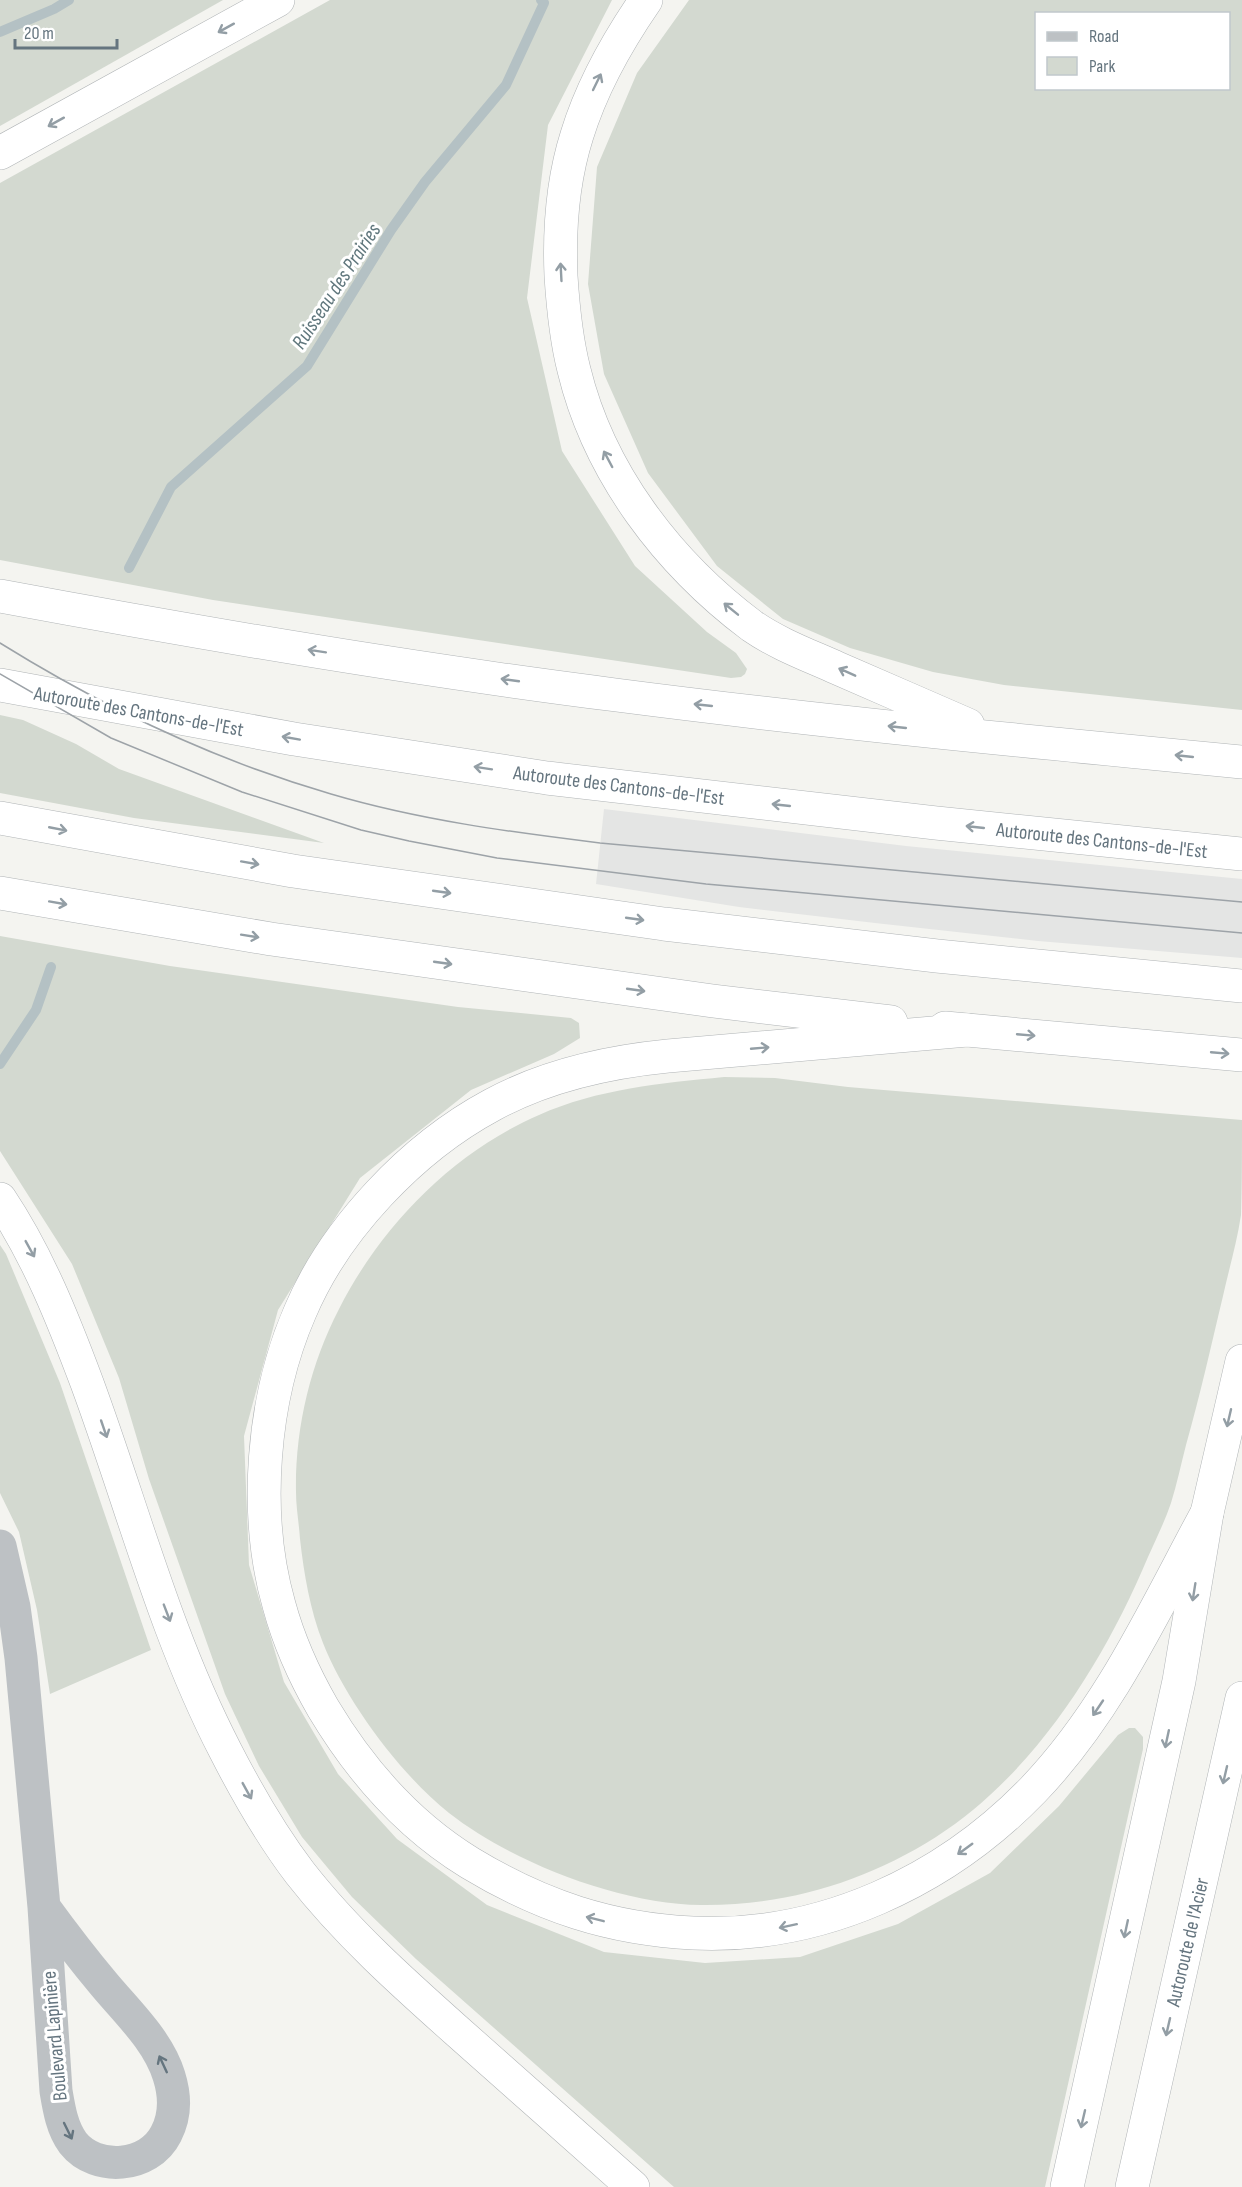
<svg xmlns="http://www.w3.org/2000/svg" width="1242" height="2187" font-family="'Sofia Sans Condensed',sans-serif">
<rect width="100%" height="100%" fill="#f4f4f0"/>
<polygon fill="#e4e5e4" points="604,809 906,846 1242,879 1242,958 1038,941 875,923 739,907 596,884"/>
<g fill="#d3d9d0" fill-rule="evenodd">
<polygon points="0,0 223,0 0,126"/>
<polygon points="330,0 612,0 548,125 527,298 562,451 635,566 707,632 736,653 747,669 745,674 741,677 731,678 213,600 0,560 0,183"/>
<path d="M689,0H1242V710L1004,685L933,672L850,648L783,619L717,566L648,473L604,374L588,284L597,167L637,73ZM1036,14H1228V88H1036Z"/>
<polygon points="0,715 23,720 76,744 119,769 324,843 134,818 0,793"/>
<polygon points="0,936 170,966 458,1007 571,1018 579,1023 580,1038 554,1054 471,1090 360,1178 278,1310 244,1436 249,1565 284,1682 338,1774 397,1839 487,1905 604,1952 705,1963 800,1957 898,1924 990,1873 1059,1806 1118,1735 1129,1728 1135,1728 1143,1737 1143,1749 1045,2187 674,2187 416,1959 352,1897 302,1837 259,1766 225,1694 149,1479 119,1378 72,1264 0,1151"/>
<path d="M724,1077L775,1078L848,1087L1242,1120C1242,1151 1242,1185 1241,1215C1237,1242 1229,1269 1223,1296C1211,1346 1200,1396 1186,1445C1181,1464 1177,1484 1171,1503C1165,1521 1156,1539 1148,1557C1104,1662 1034,1774 936,1837C865,1882 785,1906 701,1905C620,1904 513,1863 449,1813C400,1774 346,1701 323,1643C310,1610 304,1574 300,1539C299,1523 296,1508 296,1492C295,1429 310,1365 339,1309C381,1226 453,1152 539,1115C597,1089 662,1083 724,1077Z"/>
<polygon points="0,1245 6,1254 60,1383 151,1650 50,1694 37,1610 19,1532 0,1493"/>
</g>
<g fill="none" stroke-linecap="round" stroke-linejoin="round">
<g stroke="#b4c1c4" stroke-width="10">
<polyline points="0,32 54,9 69,0"/>
<polyline points="129,568 171,487 307,366 391,230 425,182 506,85 544,3 541,0"/>
<polyline points="0,1064 36,1010 51,967"/>
</g>
<defs>
<g id="motorway">
<path d="M646,0C617,42 592,86 577,135C563,179 559,229 561,276C563,307 566,339 574,370C599,473 668,563 752,626C778,644 808,655 837,668C881,687 924,706 968,725"/>
<polyline points="0,153 278,0"/>
<path d="M0,596C204,634 410,669 616,695C824,722 1033,742 1242,762"/>
<polyline points="0,685 294,739 547,778 936,823 1242,854"/>
<polyline points="0,818 293,871 664,924 937,956 1242,986"/>
<polyline points="0,893 271,939 713,1001 891,1022"/>
<polyline points="945,1028 1242,1055"/>
<path d="M967,1030L668,1056C607,1062 547,1075 492,1105C412,1148 335,1229 300,1312C262,1399 253,1514 279,1605C289,1642 304,1675 323,1708C360,1770 408,1825 470,1863C541,1906 610,1929 693,1933C821,1939 944,1882 1033,1790C1109,1711 1155,1609 1207,1513"/>
<path d="M0,1199C38,1256 63,1319 87,1383C132,1505 165,1634 225,1750C247,1793 271,1835 300,1873C346,1932 402,1982 457,2031C516,2083 574,2135 633,2187"/>
<polyline points="1067,2187 1179,1681 1207,1513 1242,1361"/>
<polyline points="1132,2187 1242,1698"/>
</g>
</defs>
<use href="#motorway" stroke="#b0b4b6" stroke-width="34"/>
<path stroke="#bdc1c4" stroke-width="33" d="M0,1546L14,1607L21,1658L44,1907L56,2091C59,2109 62,2128 73,2143C96,2172 149,2168 166,2134C176,2115 175,2095 169,2076C158,2040 126,2011 103,1983C82,1958 63,1933 44,1907"/>
<use href="#motorway" stroke="#fff" stroke-width="33"/>
<g stroke="#9da3a8" stroke-width="1.5">
<path d="M0,643C103,707 214,760 331,794C419,820 510,832 600,843L1242,902"/>
<polyline points="0,674 111,738 242,792 361,830 409,841 497,858 706,884 1242,933"/>
</g>
</g>
<defs><path id="oneway-shaft" d="M-6 0H5M1.5-3L5.5 0L1.5 3" fill="none" stroke-width="1.6" stroke-linecap="round" stroke-linejoin="round" transform="scale(1.5)"/></defs>
<g stroke="#939ea5">
<use href="#oneway-shaft" transform="translate(226 28) rotate(151)"/>
<use href="#oneway-shaft" transform="translate(597 82) rotate(-64)"/>
<use href="#oneway-shaft" transform="translate(56 122) rotate(151)"/>
<use href="#oneway-shaft" transform="translate(561 272) rotate(-93)"/>
<use href="#oneway-shaft" transform="translate(608 459) rotate(-118)"/>
<use href="#oneway-shaft" transform="translate(731 609) rotate(-141)"/>
<use href="#oneway-shaft" transform="translate(317 651) rotate(-171)"/>
<use href="#oneway-shaft" transform="translate(847 672) rotate(-156)"/>
<use href="#oneway-shaft" transform="translate(510 680) rotate(-172)"/>
<use href="#oneway-shaft" transform="translate(703 705) rotate(-174)"/>
<use href="#oneway-shaft" transform="translate(897 727) rotate(-174)"/>
<use href="#oneway-shaft" transform="translate(291 738) rotate(-170)"/>
<use href="#oneway-shaft" transform="translate(1184 756) rotate(-174)"/>
<use href="#oneway-shaft" transform="translate(483 768) rotate(-171)"/>
<use href="#oneway-shaft" transform="translate(781 805) rotate(-174)"/>
<use href="#oneway-shaft" transform="translate(975 827) rotate(-174)"/>
<use href="#oneway-shaft" transform="translate(58 829) rotate(11)"/>
<use href="#oneway-shaft" transform="translate(250 863) rotate(10)"/>
<use href="#oneway-shaft" transform="translate(442 892) rotate(8)"/>
<use href="#oneway-shaft" transform="translate(58 903) rotate(10)"/>
<use href="#oneway-shaft" transform="translate(635 919) rotate(8)"/>
<use href="#oneway-shaft" transform="translate(250 936) rotate(9)"/>
<use href="#oneway-shaft" transform="translate(443 963) rotate(8)"/>
<use href="#oneway-shaft" transform="translate(636 990) rotate(8)"/>
<use href="#oneway-shaft" transform="translate(1026 1035) rotate(5)"/>
<use href="#oneway-shaft" transform="translate(760 1048) rotate(-5)"/>
<use href="#oneway-shaft" transform="translate(1220 1053) rotate(5)"/>
<use href="#oneway-shaft" transform="translate(30 1249) rotate(61)"/>
<use href="#oneway-shaft" transform="translate(1229 1418) rotate(103)"/>
<use href="#oneway-shaft" transform="translate(104 1429) rotate(71)"/>
<use href="#oneway-shaft" transform="translate(1194 1592) rotate(99)"/>
<use href="#oneway-shaft" transform="translate(167 1613) rotate(69)"/>
<use href="#oneway-shaft" transform="translate(1098 1708) rotate(124)"/>
<use href="#oneway-shaft" transform="translate(1167 1739) rotate(102)"/>
<use href="#oneway-shaft" transform="translate(1225 1775) rotate(103)"/>
<use href="#oneway-shaft" transform="translate(247 1791) rotate(61)"/>
<use href="#oneway-shaft" transform="translate(965 1849) rotate(144)"/>
<use href="#oneway-shaft" transform="translate(595 1919) rotate(-166)"/>
<use href="#oneway-shaft" transform="translate(788 1926) rotate(168)"/>
<use href="#oneway-shaft" transform="translate(1126 1929) rotate(102)"/>
<use href="#oneway-shaft" transform="translate(1168 2027) rotate(103)"/>
<use href="#oneway-shaft" transform="translate(1083 2119) rotate(103)"/>
</g>
<g stroke="#65757f">
<use href="#oneway-shaft" transform="translate(163 2064) rotate(-115)"/>
<use href="#oneway-shaft" transform="translate(68 2131) rotate(64)"/>
</g>
<g text-anchor="middle" stroke-width="6" stroke-linejoin="round" paint-order="stroke">
<g font-size="20" fill="#65757f" stroke="#fff">
<text transform="translate(139 711) rotate(10)" y="7">Autoroute des Cantons-de-l'Est</text>
<text transform="translate(619 785) rotate(7)" y="7">Autoroute des Cantons-de-l'Est</text>
<text transform="translate(1102 840) rotate(6)" y="7">Autoroute des Cantons-de-l'Est</text>
<text transform="translate(1187 1942) rotate(-77)" y="7">Autoroute de l'Acier</text>
<text transform="translate(54 2036) rotate(-95)" y="7">Boulevard Lapinière</text>
</g>
<g font-size="21" font-style="italic" fill="#60777d" stroke="#fff">
<text transform="translate(336 286) rotate(-57)" y="7">Ruisseau des Prairies</text>
</g>
</g>
<rect x="1035" y="12" width="195" height="78" fill="#ffffff" stroke="#c1c8cc" stroke-width="1.5"/>
<rect x="1047" y="32" width="30" height="9" fill="#bdc1c4" stroke="#c1c8cc" stroke-width="1.5"/>
<text x="1089" y="42" font-size="18" fill="#65757f">Road</text>
<rect x="1047" y="57" width="30" height="18" fill="#d3d9d0" stroke="#c1c8cc" stroke-width="1.5"/>
<text x="1089" y="72" font-size="18" fill="#65757f">Park</text>
<path d="M15 39v9h102v-9" fill="none" stroke="#65757f" stroke-width="3"/>
<text x="24" y="39" font-size="18" fill="#65757f" stroke="#ffffff" stroke-width="4.5" paint-order="stroke">20 m</text>
</svg>
